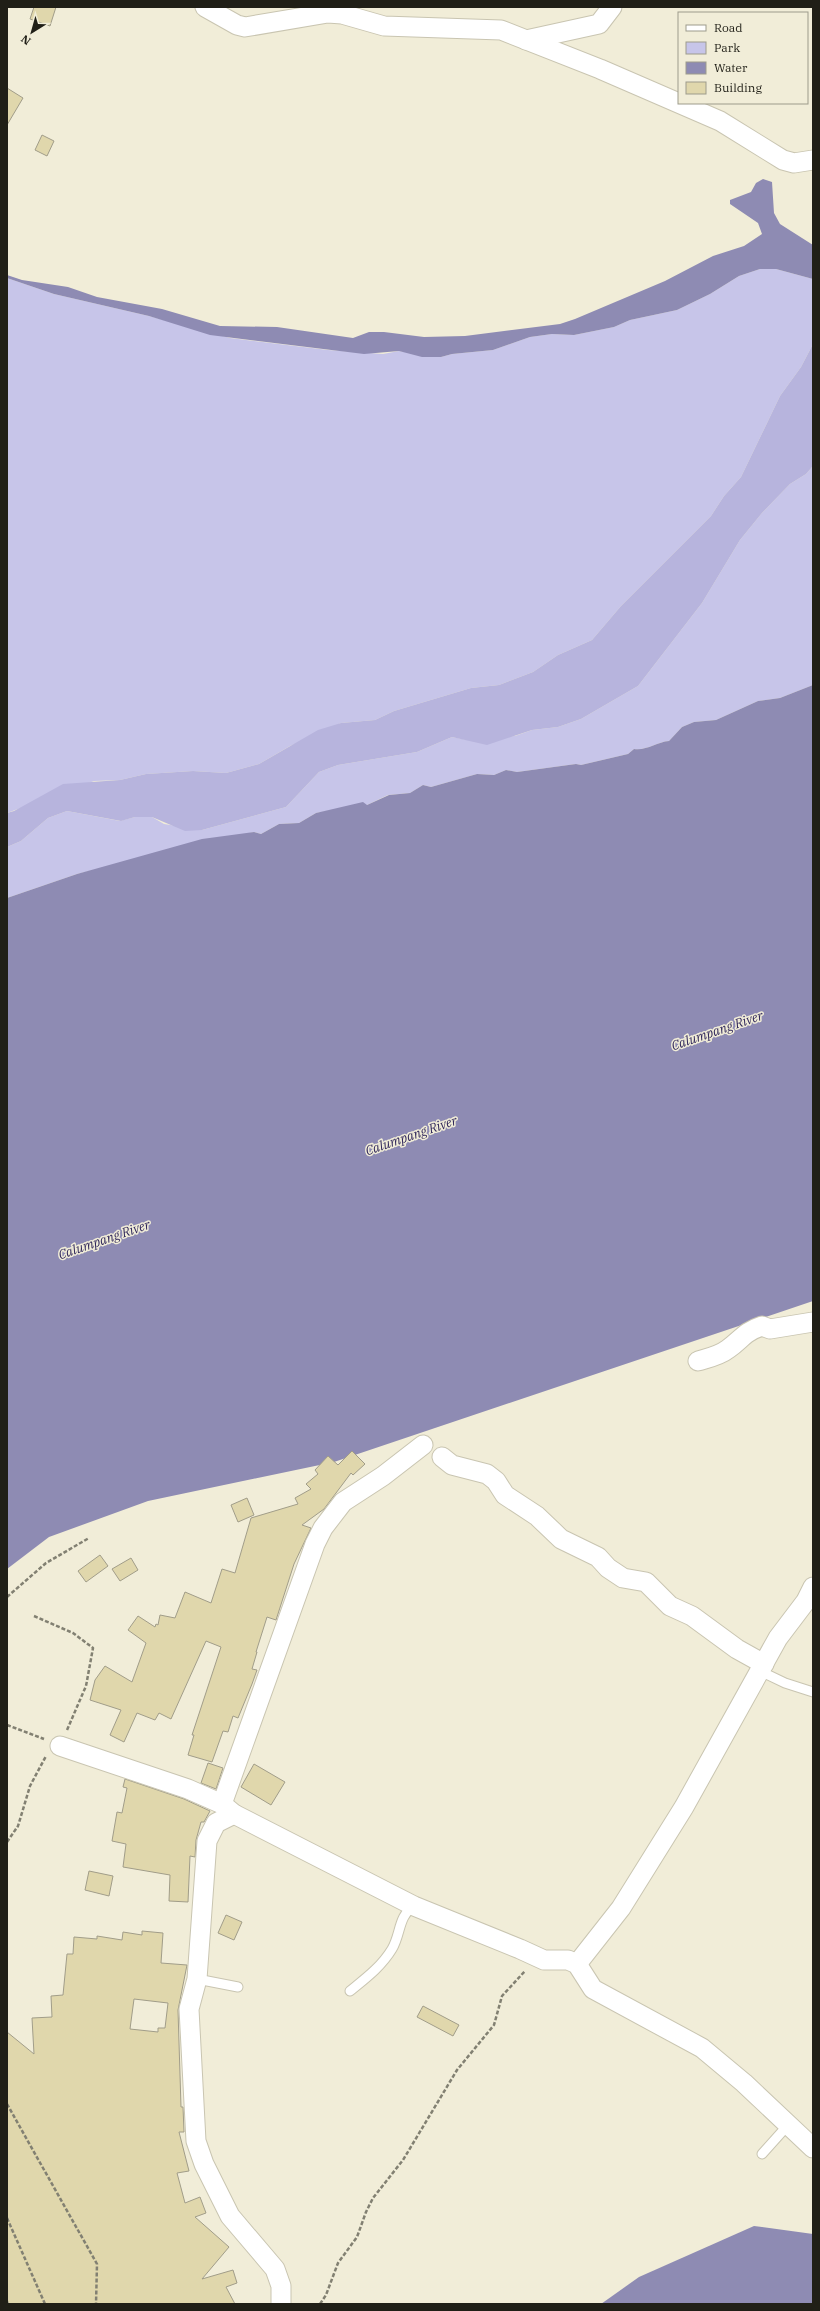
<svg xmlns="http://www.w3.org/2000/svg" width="820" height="2311" font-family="'IBM Plex Serif',serif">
<rect width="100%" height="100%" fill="#f1edd8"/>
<g fill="#c7c5e9">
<polygon points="760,269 776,269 813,279 813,344 801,367 780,396 741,477 724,496 711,516 621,606 592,640 558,655 533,672 499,685 471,688 394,711 375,720 341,723 290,746 259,764 226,773 193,771 146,774 120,780 94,781 7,813 7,278 54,294 149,316 230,338 328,350 383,354 399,351 441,357 452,354 493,350 530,337 552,334 574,335 614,327 630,320 677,310 710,294 739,276"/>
<path d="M813,466V685L780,698L758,701L716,720L694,722L682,727L669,741C657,742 646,751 634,749L628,754L581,765L576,764L517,772L506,770L494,775L477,774L431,787L423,785L410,793L388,795L367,805L316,813L299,823L279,824L261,834L254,832L77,874L7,898V847L21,841L48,818L67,811L120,821L135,817H152L164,824L202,830L286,807L319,772L338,765L417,752L452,737L468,740L515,736L532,730L558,727L581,719L638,686L702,603L740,540L762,513L790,484L806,474Z"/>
</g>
<polygon fill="#b7b4dd" points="813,344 813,466 806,474 790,484 762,513 740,540 702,603 638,686 581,719 558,727 532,730 487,745 452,737 417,752 338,765 319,772 286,807 202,830 185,831 152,817 135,817 121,821 67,811 48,818 21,841 7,847 7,813 14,811 63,784 120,780 146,774 193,771 226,773 259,764 318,730 341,723 375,720 394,711 471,688 499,685 533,672 558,655 592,640 621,606 711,516 724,496 741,477 780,396 801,367"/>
<g fill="#8e8bb3">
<polygon points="763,179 772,182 774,213 780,224 813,245 813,279 776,269 760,269 739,276 710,294 677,310 630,320 614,327 574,335 552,334 530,337 493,350 452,354 441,357 422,357 399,351 364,354 210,335 149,316 54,294 7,278 7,275 22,280 68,287 97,297 162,309 220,326 277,327 353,338 369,332 384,332 424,337 465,336 560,324 575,319 665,281 713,256 744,246 762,234 758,223 730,204 730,200 751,192 756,183"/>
<path d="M813,685V1301L334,1462L148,1501L49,1537L7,1569V898L77,874L202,839L254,832L261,834L279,824L299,823L316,813L363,802L367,805L389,795L410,793L423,785L431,787L477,774L494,775L506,770L517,772L576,764L581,765L628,754L634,749C646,751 657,742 669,741L682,727L694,722L716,720L758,701L780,698Z"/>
<polygon points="754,2226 813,2234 813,2304 601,2304 639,2277"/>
</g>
<g fill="#e0d7ac" stroke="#a19d89" fill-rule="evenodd">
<polygon points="34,7 56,7 50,26 30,19"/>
<polygon points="7,88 23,98 7,125"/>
<polygon points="42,135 54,141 47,156 35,150"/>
<polygon points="352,1451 365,1464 353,1475 351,1473 324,1509 302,1525 311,1528 294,1564 276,1620 267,1617 256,1652 257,1652 252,1669 257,1670 252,1684 238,1718 233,1716 228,1732 223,1731 212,1762 188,1755 194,1735 192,1735 221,1647 206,1641 171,1719 159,1713 155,1720 137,1713 124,1742 110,1735 121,1710 90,1700 95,1680 105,1666 132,1682 146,1643 128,1630 138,1616 155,1627 156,1624 158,1625 160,1615 175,1618 185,1592 211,1603 222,1569 235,1573 251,1518 298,1504 295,1498 311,1489 306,1484 318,1474 315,1470 328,1456 338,1465"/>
<polygon points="247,1498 254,1515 238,1522 231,1505"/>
<polygon points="100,1555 108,1566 86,1582 78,1571"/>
<polygon points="131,1558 138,1570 120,1581 112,1569"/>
<polygon points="208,1763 223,1768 216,1789 201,1783"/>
<polygon points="254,1764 285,1782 271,1805 241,1787"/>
<polygon points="125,1779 184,1799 210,1811 204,1822 201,1822 196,1840 195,1857 190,1856 188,1902 169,1901 170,1875 123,1867 126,1844 112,1841 117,1812 122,1813 127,1788 123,1787"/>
<polygon points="89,1871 113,1876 109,1896 85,1890"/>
<polygon points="226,1915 242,1922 234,1940 218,1933"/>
<path d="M142,1931L163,1933L161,1963L187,1965L178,2010L181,2107H183L184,2132H179L189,2171L177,2173L185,2203L200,2197L206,2213L195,2217L229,2247L202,2279L233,2270L237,2283L226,2287L235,2304H9L7,2299V2032L34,2054L32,2018L52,2017L51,1996L63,1995L67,1954H73L74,1937L97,1939V1936L122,1940L123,1932L142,1935ZM134,1999L168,2003L165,2028H158V2032L130,2029Z"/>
<polygon points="423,2006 459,2025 453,2036 417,2017"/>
</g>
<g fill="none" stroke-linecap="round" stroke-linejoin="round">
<defs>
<g id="lane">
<polyline points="760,1671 785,1683 813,1692"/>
<polyline points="197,1979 238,1987"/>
<path d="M350,1991C366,1978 381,1967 392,1949C401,1934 398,1916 414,1906"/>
<polyline points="762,2154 788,2125"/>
</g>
<g id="street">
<polyline points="205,7 237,25 245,27 328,13 342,14 384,26 501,30 600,69 720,121 783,160 794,163 813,160"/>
<polyline points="526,40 599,24 612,7"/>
<path d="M698,1361C708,1358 719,1356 728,1349C742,1339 744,1332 762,1326L770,1329L813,1322"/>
<polyline points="442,1457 452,1465 487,1474 496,1481 505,1495 537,1516 561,1539 598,1557 608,1568 623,1578 646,1582 670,1606 692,1616 737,1649 764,1664"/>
<polyline points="60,1746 188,1789 222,1804 234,1814 414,1906 520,1949 544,1960 568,1960 577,1964 593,1989 702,2048 744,2083 813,2148"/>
<polyline points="222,1804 315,1544 323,1528 343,1502 383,1476 423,1445"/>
<polyline points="234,1814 216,1823 207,1841 197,1979 189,2009 196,2141 204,2164 230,2216 275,2269 281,2286 281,2304"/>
<polyline points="577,1964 621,1908 684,1807 778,1638 806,1601 813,1587"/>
</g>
</defs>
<use href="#lane" stroke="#c9c5b1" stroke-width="11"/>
<use href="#street" stroke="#c9c5b1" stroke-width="21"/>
<g stroke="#828072" stroke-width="2.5" stroke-dasharray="4 2" stroke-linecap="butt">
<polyline points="7,1597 46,1563 89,1538"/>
<polyline points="34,1616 73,1633 93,1648 86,1686 67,1730"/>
<polyline points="7,1725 44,1739"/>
<polyline points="7,1842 18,1826 30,1786 46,1756"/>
<polyline points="7,2104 97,2264 96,2304"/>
<polyline points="7,2218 45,2304"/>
<polyline points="320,2304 326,2295 338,2263 357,2237 366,2212 373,2198 403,2160 457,2070 494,2025 502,1996 525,1971"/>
</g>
<use href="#lane" stroke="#fff" stroke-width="9"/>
<use href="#street" stroke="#fff" stroke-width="19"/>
</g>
<g text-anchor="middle" stroke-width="3" stroke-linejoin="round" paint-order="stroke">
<g font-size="13" font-style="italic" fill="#30275b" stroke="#f1edd8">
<text transform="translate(717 1030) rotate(-19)" y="5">Calumpang River</text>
<text transform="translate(411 1135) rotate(-19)" y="5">Calumpang River</text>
<text transform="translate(104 1239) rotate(-19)" y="5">Calumpang River</text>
</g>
</g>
<rect width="820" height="2311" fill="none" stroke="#201f17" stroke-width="16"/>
<rect x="678" y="12" width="130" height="92" fill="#f1edd8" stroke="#9d9b8b"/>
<rect x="686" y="25" width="20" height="6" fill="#ffffff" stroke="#9d9b8b"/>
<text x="714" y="32" font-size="12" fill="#201f17">Road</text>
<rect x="686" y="42" width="20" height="12" fill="#c7c5e9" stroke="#9d9b8b"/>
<text x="714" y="52" font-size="12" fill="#201f17">Park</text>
<rect x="686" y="62" width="20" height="12" fill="#8e8bb3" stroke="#9d9b8b"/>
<text x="714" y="72" font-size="12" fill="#201f17">Water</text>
<rect x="686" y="82" width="20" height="12" fill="#e0d7ac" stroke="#9d9b8b"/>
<text x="714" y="92" font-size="12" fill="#201f17">Building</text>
<g transform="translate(32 32) rotate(217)" stroke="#f1edd8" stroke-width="3" paint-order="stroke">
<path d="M0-3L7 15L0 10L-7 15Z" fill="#201f17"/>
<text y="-6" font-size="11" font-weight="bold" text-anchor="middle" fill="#201f17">N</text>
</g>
</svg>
